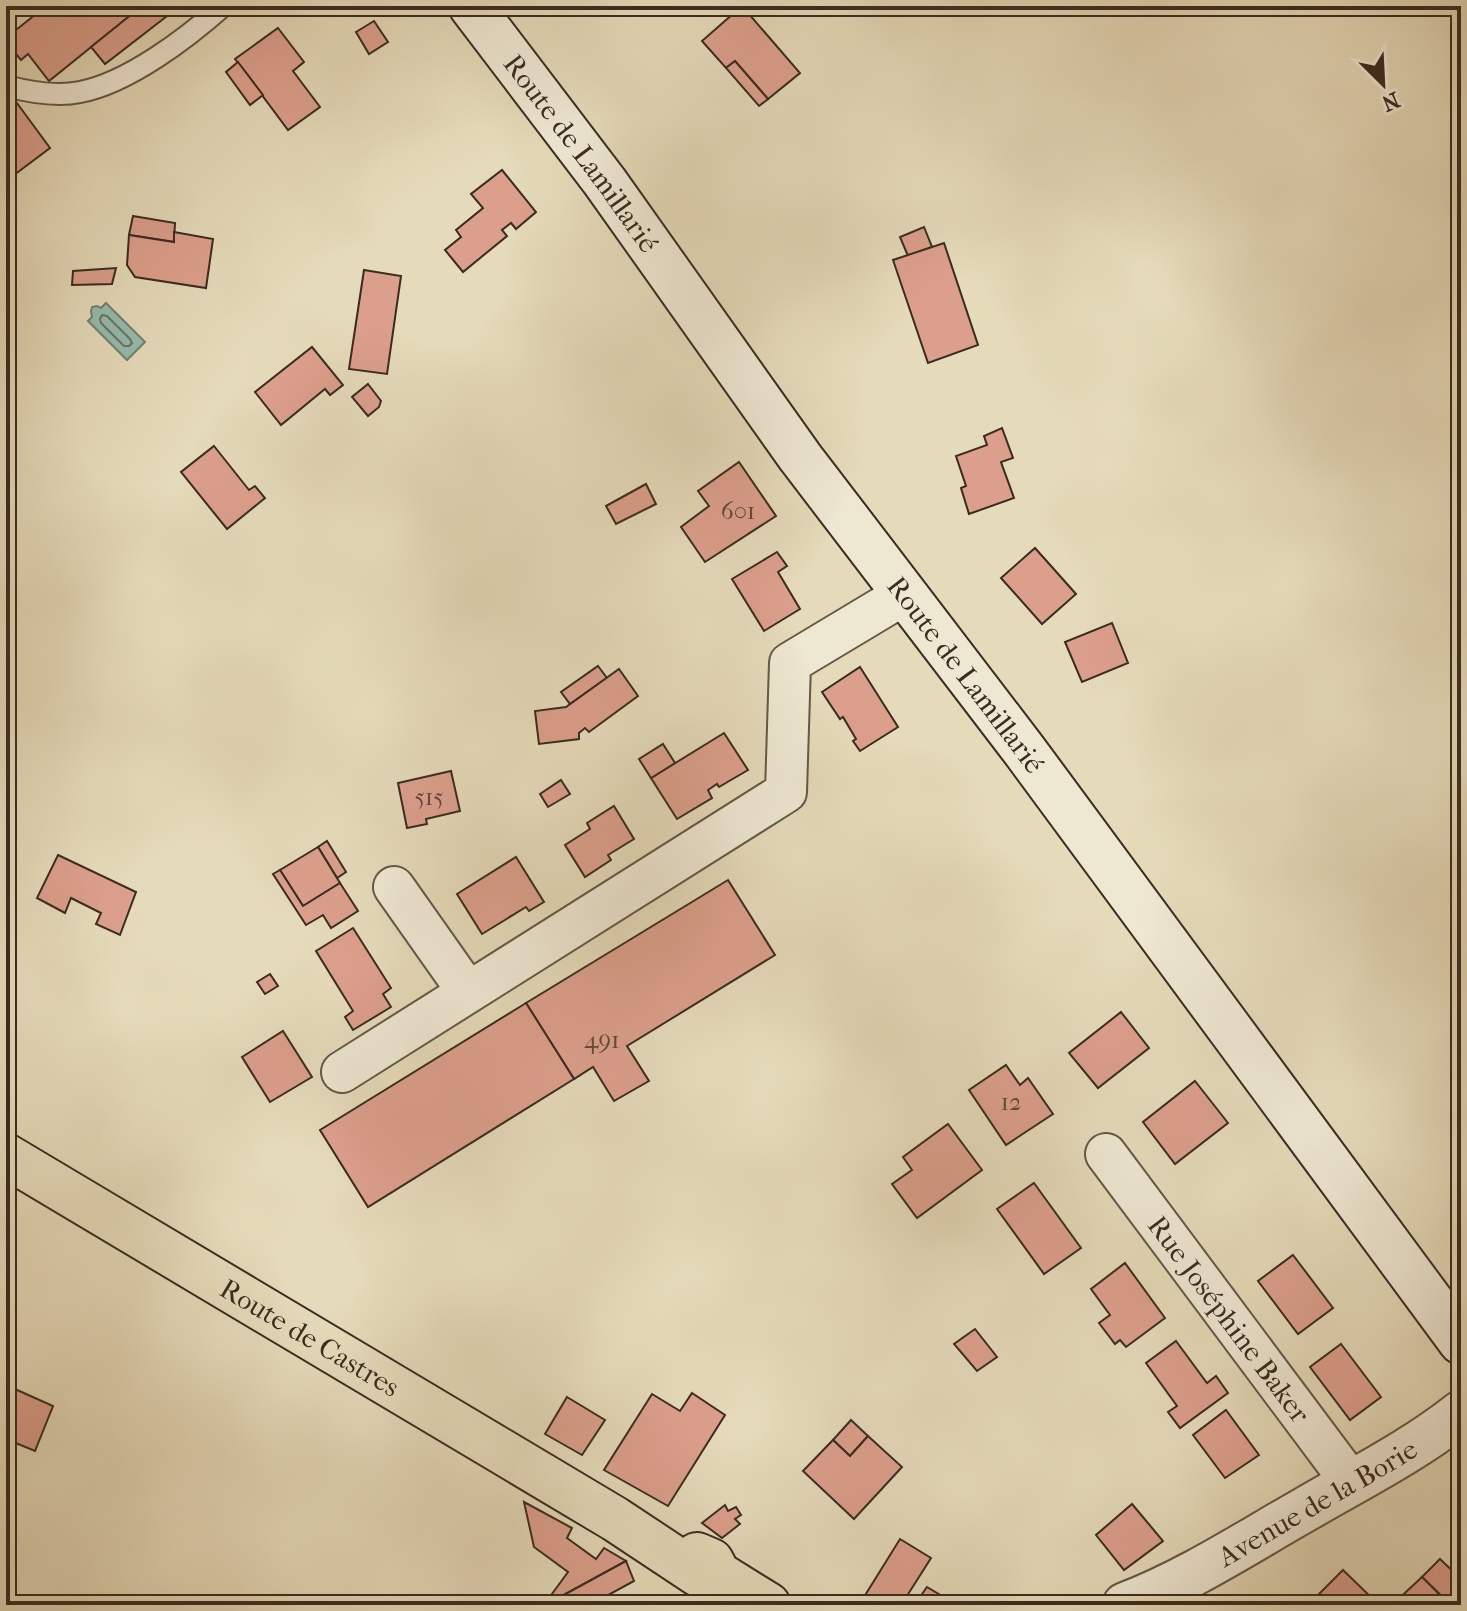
<svg xmlns="http://www.w3.org/2000/svg" width="1467" height="1611" font-family="'IM FELL French Canon',serif">
<rect width="100%" height="100%" fill="#e5dab9"/>
<filter id="stains"><feTurbulence type="fractalNoise" baseFrequency=".0025" numOctaves="4"/><feColorMatrix values="0 0 0 0 .2 0 0 0 0 .09 0 0 0 0 .02 0 0 0 .5 -.17"/></filter>
<radialGradient id="worn" r=".72"><stop offset=".6" stop-color="#630" stop-opacity="0"/><stop offset="1" stop-color="#630" stop-opacity=".3"/></radialGradient>
<polygon fill="#96bbae" stroke="#718275" stroke-width="2" points="106,303 145,342 127,360 88,321 92,317 91,311 92,307 97,306 101,308"/>
<g fill="none" stroke-linecap="round" stroke-linejoin="round">
<polygon stroke="#687467" stroke-width="2" points="102,315 107,316 130,339 132,343 129,346 124,346 101,323 100,319"/>
</g>
<g fill="#dc9f8c" stroke="#392c20" stroke-width="2">
<polygon points="46,6 142,6 49,81 28,54 21,60 6,42 6,38"/>
<polygon points="142,6 180,6 105,64 91,47"/>
<polygon points="569,6 602,6 572,14"/>
<polygon points="742,6 800,73 768,99 735,61 726,68 702,41"/>
<polygon points="374,21 388,42 369,54 356,32"/>
<polygon points="278,28 304,62 293,71 320,107 288,130 235,59"/>
<polygon points="735,61 768,99 759,106 726,68"/>
<polygon points="238,62 263,95 250,105 226,72"/>
<polygon points="14,99 50,148 6,181 6,105"/>
<polygon points="502,170 536,212 516,229 511,223 502,230 507,236 463,272 445,250 461,237 456,230 483,208 471,194"/>
<polygon points="133,216 175,223 174,242 129,235"/>
<polygon points="924,227 932,247 908,256 900,237"/>
<polygon points="174,232 213,239 206,288 135,277 127,265 129,235 174,242"/>
<polygon points="944,243 978,345 928,363 893,260"/>
<polygon points="116,268 112,284 72,285 73,271"/>
<polygon points="364,270 401,276 387,374 349,369"/>
<polygon points="312,347 343,385 330,395 325,389 281,425 255,392"/>
<polygon points="368,384 381,401 379,407 368,416 352,397"/>
<polygon points="1002,428 1013,458 1001,462 1014,498 969,514 961,488 966,486 956,456 987,445 984,436"/>
<polygon points="214,446 249,490 255,486 265,498 227,529 181,472"/>
<polygon points="739,462 776,516 705,562 681,527 709,506 698,491"/>
<polygon points="646,484 656,504 616,524 606,506"/>
<polygon points="1035,548 1076,594 1042,624 1001,578"/>
<polygon points="777,552 787,566 778,572 800,609 764,631 732,579"/>
<polygon points="1112,623 1128,663 1082,682 1065,642"/>
<polygon points="598,666 607,678 570,704 561,692"/>
<polygon points="860,667 898,727 860,751 853,741 856,739 843,717 840,719 822,692"/>
<polygon points="619,669 638,696 589,732 585,728 579,733 579,739 539,744 535,711 566,707"/>
<polygon points="724,733 748,770 719,787 717,784 708,790 712,798 677,819 651,778"/>
<polygon points="663,744 675,763 651,778 639,759"/>
<polygon points="451,771 460,811 426,819 427,824 407,828 398,783"/>
<polygon points="561,780 570,794 548,807 540,794"/>
<polygon points="614,806 634,839 608,855 611,860 585,877 565,845 590,829 587,823"/>
<polygon points="327,841 346,872 337,878 318,847"/>
<polygon points="318,847 340,883 303,906 280,870"/>
<polygon points="58,855 136,892 120,935 96,924 101,913 71,898 65,913 37,898"/>
<polygon points="516,857 544,902 529,911 526,907 482,934 457,894"/>
<polygon points="280,870 303,906 340,883 358,911 331,928 323,915 306,925 273,874"/>
<polygon points="728,880 775,955 627,1046 649,1081 614,1101 593,1067 574,1079 526,1003"/>
<polygon points="353,928 391,988 383,994 391,1007 353,1030 345,1017 353,1011 316,951"/>
<polygon points="270,974 278,986 265,994 257,982"/>
<polygon points="526,1003 574,1079 368,1207 320,1130"/>
<polygon points="1121,1012 1149,1048 1098,1088 1069,1053"/>
<polygon points="283,1031 312,1077 270,1102 242,1057"/>
<polygon points="1006,1065 1020,1085 1028,1078 1053,1114 1006,1145 969,1090"/>
<polygon points="1195,1081 1228,1123 1175,1164 1143,1122"/>
<polygon points="948,1124 982,1170 917,1218 892,1184 912,1170 903,1157"/>
<polygon points="1034,1183 1081,1248 1044,1274 997,1209"/>
<polygon points="1293,1255 1333,1308 1298,1334 1258,1281"/>
<polygon points="1125,1263 1165,1318 1126,1347 1120,1340 1115,1344 1099,1323 1110,1315 1091,1289"/>
<polygon points="975,1329 997,1357 977,1371 954,1344"/>
<polygon points="1176,1341 1207,1383 1216,1376 1228,1393 1180,1428 1168,1412 1177,1406 1146,1363"/>
<polygon points="1341,1344 1381,1397 1350,1420 1310,1367"/>
<polygon points="6,1385 53,1406 35,1451 6,1439"/>
<polygon points="692,1393 725,1415 668,1506 604,1470 652,1394 680,1411"/>
<polygon points="567,1397 605,1420 582,1455 545,1434"/>
<polygon points="1226,1410 1259,1455 1225,1478 1193,1435"/>
<polygon points="851,1420 868,1436 850,1456 833,1440"/>
<polygon points="868,1436 902,1467 854,1519 803,1471 833,1440 850,1456"/>
<polygon points="524,1502 572,1528 567,1538 596,1559 604,1548 626,1561 549,1603 549,1598 568,1572 534,1547"/>
<polygon points="1132,1504 1163,1541 1124,1570 1096,1535"/>
<polygon points="725,1505 728,1511 736,1507 741,1515 735,1519 740,1524 722,1538 702,1523"/>
<polygon points="900,1539 931,1558 905,1599 917,1605 859,1605"/>
<polygon points="1440,1559 1461,1579 1461,1594 1450,1604 1422,1577"/>
<polygon points="626,1561 634,1581 590,1605 549,1605 549,1603"/>
<polygon points="1343,1570 1379,1605 1308,1605"/>
<polygon points="1422,1577 1450,1605 1392,1605"/>
<polygon points="927,1587 957,1605 915,1604"/>
</g>
<g fill="none" stroke-linecap="round" stroke-linejoin="round">
<defs>
<path id="service" d="M6,86C29,92 57,97 80,92C128,83 187,38 223,6"/>
<g id="minor">
<polyline points="394,887 468,992"/>
<polyline points="342,1072 786,792 790,663 905,594"/>
<path id="s1" d="M1106,1154L1351,1482"/>
</g>
<g id="tertiary">
<path id="s2" d="M1125,1605C1188,1581 1246,1543 1304,1510C1357,1479 1413,1451 1461,1413"/>
</g>
<g id="secondary">
<path id="s3" d="M471,6L605,182L800,457L1024,750L1461,1342"/>
</g>
<g id="primary">
<path id="s4" d="M6,1156L615,1519L698,1574H718"/>
<polyline points="697,1555 711,1561 718,1574 768,1605"/>
</g>
</defs>
<use href="#service" stroke="#645846" stroke-width="24"/>
<use href="#minor" stroke="#645846" stroke-width="44"/>
<use href="#tertiary" stroke="#645846" stroke-width="48"/>
<use href="#secondary" stroke="#392c20" stroke-width="48"/>
<use href="#primary" stroke="#392c20" stroke-width="48"/>
<use href="#service" stroke="#eee7d2" stroke-width="20"/>
<use href="#minor" stroke="#eee7d2" stroke-width="40"/>
<use href="#tertiary" stroke="#eee7d2" stroke-width="44"/>
<use href="#secondary" stroke="#eee7d2" stroke-width="44"/>
<use href="#primary" stroke="#e5dab9" stroke-width="44"/>
</g>
<g text-anchor="middle" stroke-width="6" stroke-linejoin="round" paint-order="stroke">
<g font-size="24" fill="#62493b">
<text x="738" y="519">601</text>
<text x="429" y="805">515</text>
<text x="602" y="1048">491</text>
<text x="1011" y="1110">12</text>
</g>
<g font-size="28" fill="#392c20" stroke="#eee7d2">
<text dy="10" stroke="none"><textPath href="#s3" startOffset="184">Route de Lamillarié</textPath></text>
<text dy="10" stroke="none"><textPath href="#s3" startOffset="832">Route de Lamillarié</textPath></text>
<text dy="10" stroke="none"><textPath href="#s1" startOffset="206">Rue Joséphine Baker</textPath></text>
<text dy="10" stroke="none"><textPath href="#s4" startOffset="354">Route de Castres</textPath></text>
<text dy="10" stroke="none"><textPath href="#s2" startOffset="218">Avenue de la Borie</textPath></text>
</g>
</g>
<rect width="1467" height="1611" fill="none" stroke="#e5dab9" stroke-width="32"/>
<rect x="8" y="8" width="1451" height="1595" fill="none" stroke="#392c20" stroke-width="4"/>
<rect x="16" y="16" width="1435" height="1579" fill="none" stroke="#392c20" stroke-width="2"/>
<g transform="translate(1383 84) rotate(156)" stroke="#eee7d2" stroke-width="6" paint-order="stroke">
<path d="M0-6L14 30L0 20L-14 30Z" fill="#392c20"/>
<text y="-12" font-size="22" font-weight="bold" text-anchor="middle" fill="#392c20">N</text>
</g>
<rect width="100%" height="100%" filter="url(#stains)"/>
<rect width="100%" height="100%" fill="url(#worn)"/>
</svg>
